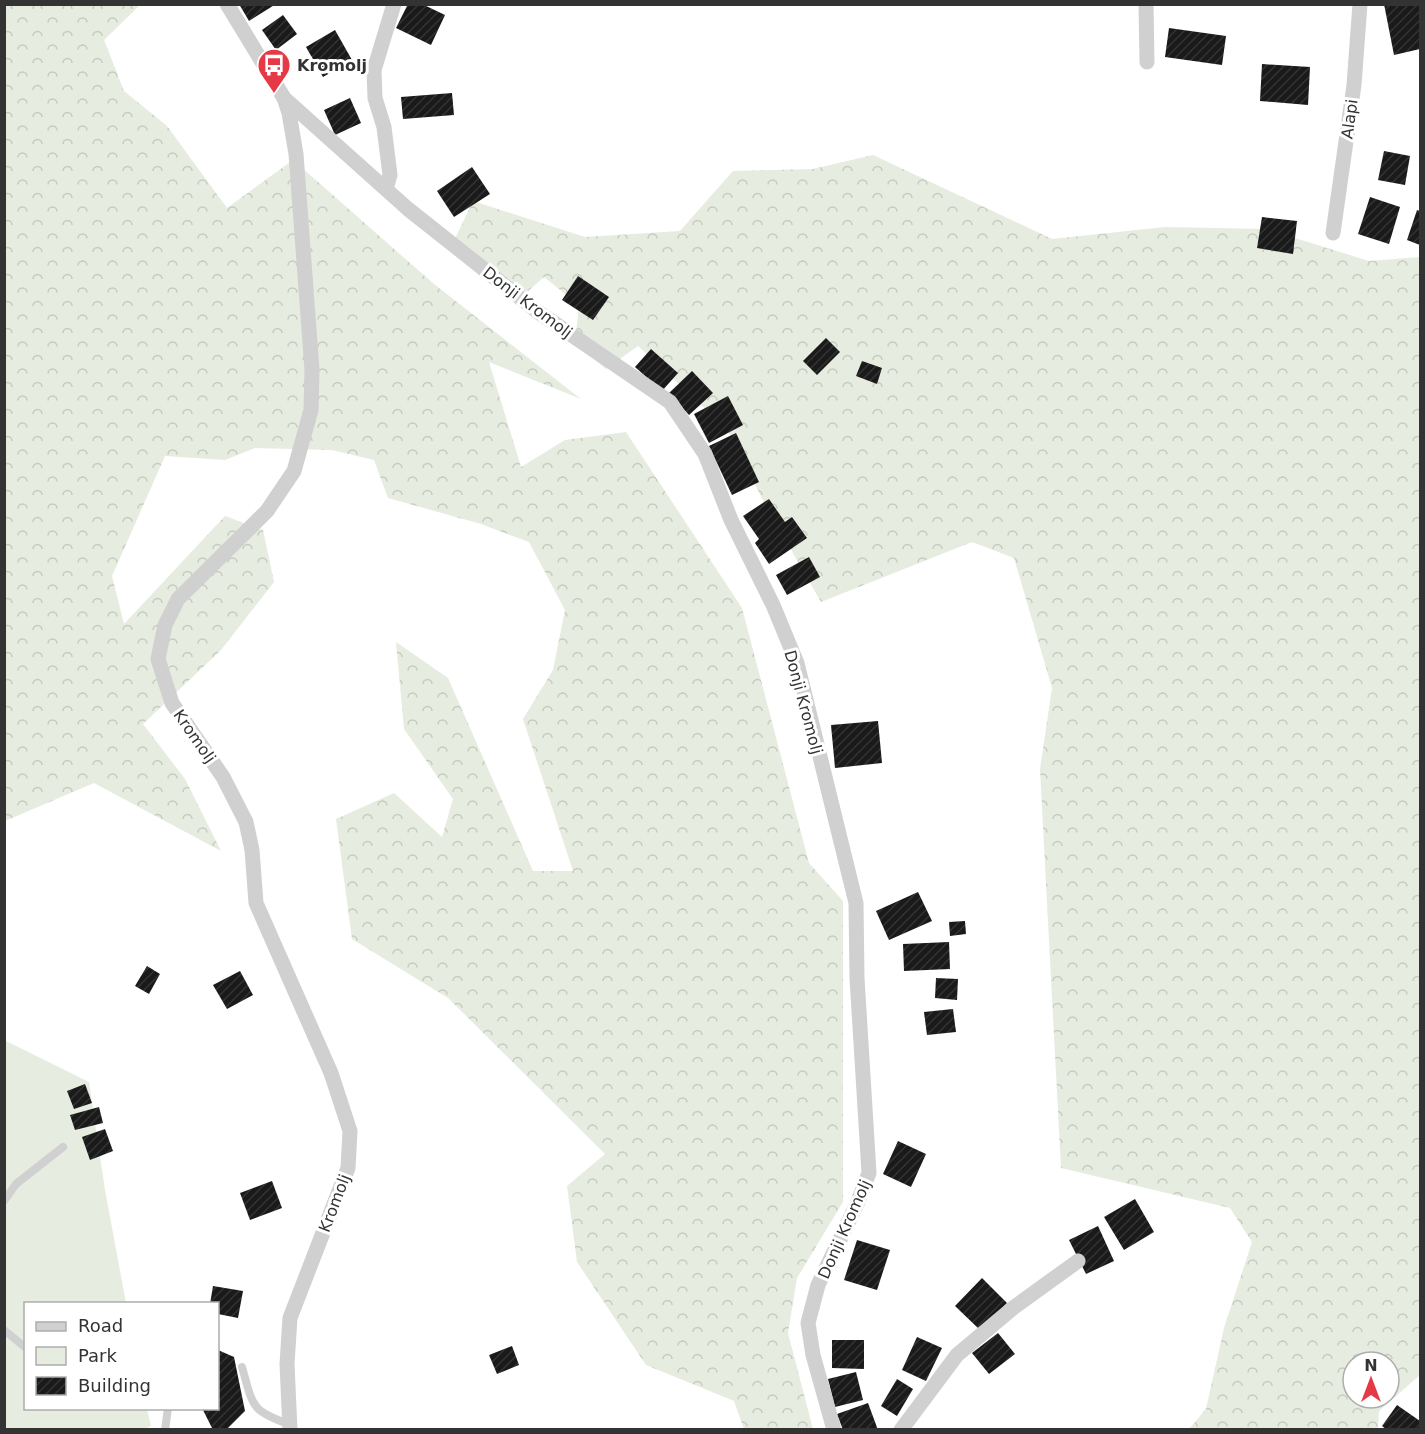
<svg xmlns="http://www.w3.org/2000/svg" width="1425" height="1434" font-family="'DejaVu Sans',sans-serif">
<defs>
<pattern id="forest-crowns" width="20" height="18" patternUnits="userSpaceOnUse" patternTransform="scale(1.5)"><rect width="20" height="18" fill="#e6ecdf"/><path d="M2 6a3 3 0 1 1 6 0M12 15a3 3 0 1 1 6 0" fill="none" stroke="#c6cbc0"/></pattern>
<pattern id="building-hatch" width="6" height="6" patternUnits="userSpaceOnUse" patternTransform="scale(1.5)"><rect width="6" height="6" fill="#1a1a1a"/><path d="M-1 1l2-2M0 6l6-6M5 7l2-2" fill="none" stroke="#333"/></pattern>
</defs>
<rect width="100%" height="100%" fill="#fff"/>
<polygon fill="#e6ecdf" points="4,1040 89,1082 105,1190 126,1303 26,1304 26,1408 147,1409 151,1426 144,1429 5,1429"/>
<g fill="url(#forest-crowns)" fill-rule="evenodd">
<polygon points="5,5 140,5 104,40 124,91 167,126 227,208 293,160 434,284 581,399 489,362 521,467 565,440 626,432 742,608 809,863 843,901 843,1202 797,1278 788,1333 813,1429 744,1429 734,1401 646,1365 577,1262 567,1186 605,1154 448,998 352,939 336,819 394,793 442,837 453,799 404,729 396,642 448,678 533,871 573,871 523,719 553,670 565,610 529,542 481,524 388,498 374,460 332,450 255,448 225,460 165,456 112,576 124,624 225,516 263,530 274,582 221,650 143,724 185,779 221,851 94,783 5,821"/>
<path d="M873,155L1052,239L1165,227L1266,229L1369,261L1420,257V1211L1419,1222L1420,1228V1375L1379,1411L1378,1429H1189L1206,1409L1224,1328L1252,1242L1230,1208L1061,1168L1040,769L1052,688L1014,558L972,542L821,602L767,508L726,428L638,346L606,369L575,343L579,305L544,277L519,299L451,247L473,201L585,237L680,231L733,171L813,169ZM1353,1362H1389V1398H1353Z"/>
</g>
<g fill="url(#building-hatch)">
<polygon points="239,4 276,4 249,21"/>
<polygon points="408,4 422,4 445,15 431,45 396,28"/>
<polygon points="1384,4 1420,4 1420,49 1394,55"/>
<polygon points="283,15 297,34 276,50 262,30"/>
<polygon points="1169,28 1226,36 1222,65 1165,57"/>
<polygon points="335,30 352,60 323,77 306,47"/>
<polygon points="1262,64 1310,67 1308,105 1260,101"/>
<polygon points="452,93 454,115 403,119 401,97"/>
<polygon points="350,98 361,123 335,135 324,110"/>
<polygon points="1384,151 1410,156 1405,185 1378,180"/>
<polygon points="472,167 490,194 454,217 437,191"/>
<polygon points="1370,197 1400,207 1389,244 1358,234"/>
<polygon points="1417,210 1420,211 1420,245 1407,240"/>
<polygon points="1262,217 1297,221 1293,254 1257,248"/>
<polygon points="578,276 609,297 593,320 562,300"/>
<polygon points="826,338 840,352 817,375 803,361"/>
<polygon points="651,349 678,373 662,391 635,367"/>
<polygon points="862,361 882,368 877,384 856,376"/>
<polygon points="692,371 713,393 689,415 669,393"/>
<polygon points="728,396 743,425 709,443 694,414"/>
<polygon points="736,433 759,482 732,495 709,446"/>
<polygon points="769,499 785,522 792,517 807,538 769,564 755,543 759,539 743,516"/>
<polygon points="809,557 820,577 787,595 776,575"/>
<polygon points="878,721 882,763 835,768 831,725"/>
<polygon points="918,892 932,921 889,940 876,911"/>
<polygon points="965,921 966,934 950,936 949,922"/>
<polygon points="949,942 950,969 904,971 903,944"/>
<polygon points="147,966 160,974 149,994 135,986"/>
<polygon points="240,971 253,995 227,1009 213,985"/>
<polygon points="936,978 958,979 957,1000 935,998"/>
<polygon points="953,1009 956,1032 927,1035 924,1012"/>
<polygon points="85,1084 92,1103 74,1109 67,1091"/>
<polygon points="99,1107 103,1123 75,1130 70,1115"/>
<polygon points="105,1129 113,1151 90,1160 82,1137"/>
<polygon points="898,1141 926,1154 911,1187 883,1174"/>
<polygon points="272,1181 282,1208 250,1220 240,1193"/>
<polygon points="1135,1199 1154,1232 1124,1250 1104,1217"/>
<polygon points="1098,1226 1114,1261 1086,1274 1069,1240"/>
<polygon points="857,1240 890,1250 877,1290 844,1280"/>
<polygon points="982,1278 1007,1303 980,1330 955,1306"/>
<polygon points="213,1286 243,1291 238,1318 218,1314 218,1304 210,1304"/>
<polygon points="998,1333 1015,1354 989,1374 972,1353"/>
<polygon points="917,1337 942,1348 926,1381 902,1370"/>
<polygon points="832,1340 864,1340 864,1369 832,1368"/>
<polygon points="512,1346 519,1365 497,1374 489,1355"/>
<polygon points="218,1350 234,1357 245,1411 226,1430 213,1430 202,1408 218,1408"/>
<polygon points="856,1372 863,1400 835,1407 828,1379"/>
<polygon points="897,1379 913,1389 897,1416 881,1406"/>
<polygon points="868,1403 878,1430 843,1430 837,1414"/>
<polygon points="1397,1405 1420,1421 1420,1430 1387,1430 1382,1426"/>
</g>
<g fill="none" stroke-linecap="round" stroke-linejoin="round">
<g stroke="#d0d0d0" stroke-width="8">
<polyline points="4,1201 16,1184 63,1147"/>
<polyline points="4,1330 26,1348"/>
<path d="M242,1367C253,1405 250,1411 289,1424"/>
<polyline points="165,1430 168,1408"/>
</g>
<g stroke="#d0d0d0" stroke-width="15">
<polyline points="227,4 284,98 289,113 296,154 312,370 311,410 294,471 267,511 178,599 165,625 158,659 172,703 223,777 246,822 252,850 256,903 331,1073 350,1131 348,1168 290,1318 287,1364 290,1430"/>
<polyline points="1146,4 1147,62"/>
<polyline points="284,98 408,209 538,312 670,402 705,454 731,520 773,605 797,663 856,903 857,978 869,1173 857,1204 818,1285 808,1323 813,1355 834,1430"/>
<polyline points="386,189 390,175 384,127 375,98 374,70 394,4"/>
<polyline points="1333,233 1354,85 1360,4"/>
<polyline points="901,1430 957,1355 1013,1308 1078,1261"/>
</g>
</g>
<defs>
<symbol id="bus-pin" viewBox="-11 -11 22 30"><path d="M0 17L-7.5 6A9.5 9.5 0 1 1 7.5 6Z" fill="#e63946" stroke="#fff"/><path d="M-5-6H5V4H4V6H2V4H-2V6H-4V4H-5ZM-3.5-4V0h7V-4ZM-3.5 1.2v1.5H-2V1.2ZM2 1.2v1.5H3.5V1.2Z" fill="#fff"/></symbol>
</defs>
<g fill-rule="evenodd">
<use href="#bus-pin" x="255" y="46" width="38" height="52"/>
</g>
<g text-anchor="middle" stroke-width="6" stroke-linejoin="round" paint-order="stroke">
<g font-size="16" font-weight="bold" fill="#333" stroke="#fff" text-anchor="start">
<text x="297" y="71">Kromolj</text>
</g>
<g font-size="16" fill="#333" stroke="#fff">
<text transform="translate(1349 119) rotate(-82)" y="6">Alapi</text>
<text transform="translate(528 302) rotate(37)" y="6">Donji Kromolj</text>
<text transform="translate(804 702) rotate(75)" y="6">Donji Kromolj</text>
<text transform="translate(195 736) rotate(55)" y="6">Kromolj</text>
<text transform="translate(334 1203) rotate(-69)" y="6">Kromolj</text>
<text transform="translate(844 1229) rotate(-66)" y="6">Donji Kromolj</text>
</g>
</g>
<rect width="1425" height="1434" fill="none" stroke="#333333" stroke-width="12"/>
<rect x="24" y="1302" width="195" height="108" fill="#ffffff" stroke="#adadad" stroke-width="1.5"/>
<rect x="36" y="1322" width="30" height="9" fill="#d0d0d0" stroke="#adadad" stroke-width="1.5"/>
<text x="78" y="1332" font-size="18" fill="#333333">Road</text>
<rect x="36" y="1347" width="30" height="18" fill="#e6ecdf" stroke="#adadad" stroke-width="1.5"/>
<text x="78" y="1362" font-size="18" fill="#333333">Park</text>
<rect x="36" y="1377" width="30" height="18" fill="url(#building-hatch)" stroke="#adadad" stroke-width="1.5"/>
<text x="78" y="1392" font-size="18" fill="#333333">Building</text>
<g transform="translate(1371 1380)"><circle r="28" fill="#ffffff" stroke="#adadad" stroke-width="1.5"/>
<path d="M0-4.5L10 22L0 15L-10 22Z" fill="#e63946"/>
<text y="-9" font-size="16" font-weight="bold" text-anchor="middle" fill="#333333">N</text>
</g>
</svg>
